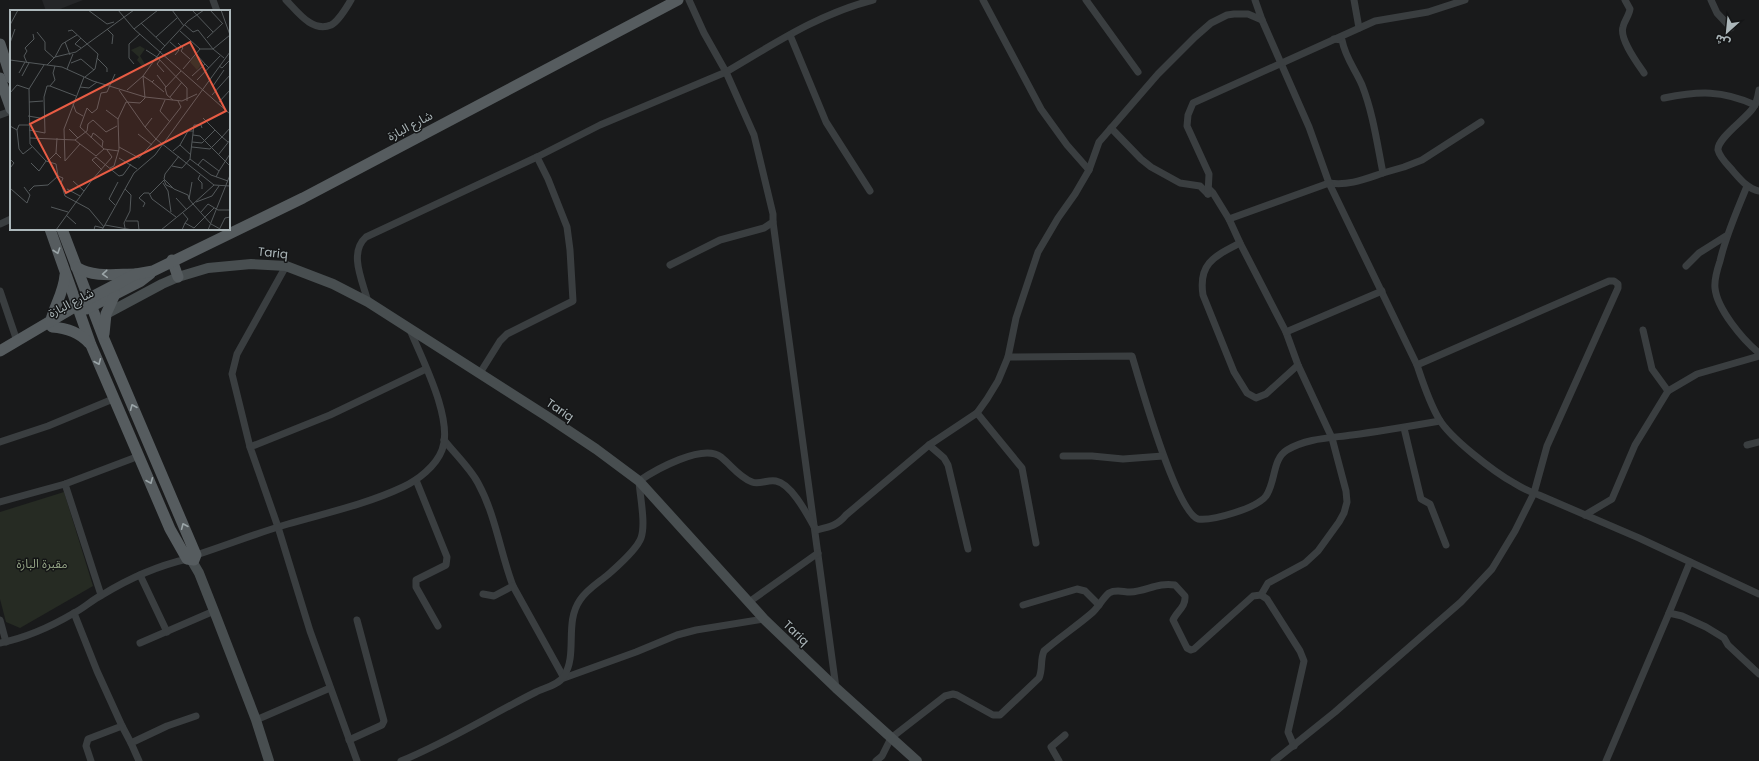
<svg xmlns="http://www.w3.org/2000/svg" width="1759" height="761" font-family="Poppins,'Noto Sans Arabic',sans-serif">
<rect width="100%" height="100%" fill="#191a1b"/>
<polygon fill="#252628" points="42,0 83,0 55,11 46,11"/>
<polygon fill="#262b23" points="64,492 93,586 20,628 6,622 0,599 0,512"/>
<g fill="none" stroke-linecap="round" stroke-linejoin="round">
<g stroke="#3a3e40" stroke-width="7">
<polyline points="213,0 217,11"/>
<path d="M286,0C297,11 312,33 331,25C339,21 346,8 351,0"/>
<path d="M689,0L704,33L726,72C774,44 818,14 873,0"/>
<polyline points="983,0 1041,109 1067,145 1089,170"/>
<polyline points="1086,0 1138,72"/>
<path d="M1255,0L1262,20L1309,127L1329,183C1349,186 1365,179 1383,173C1377,143 1373,113 1362,85C1355,69 1345,57 1342,40L1334,39"/>
<polyline points="1354,0 1359,28"/>
<path d="M1625,0L1630,9C1629,16 1624,21 1623,27C1619,39 1638,64 1644,73"/>
<polyline points="1711,0 1717,13 1731,28"/>
<polyline points="790,35 826,122 870,191"/>
<path d="M1759,90C1758,96 1757,103 1753,108C1746,119 1717,138 1718,150C1720,158 1728,165 1733,171C1740,179 1748,189 1759,191"/>
<path d="M1664,98C1699,91 1722,90 1755,105"/>
<polyline points="0,115 11,111"/>
<polyline points="1111,128 1141,159 1151,167 1180,183 1200,186 1208,194 1210,190 1213,193 1229,219 1240,243 1286,332 1298,365 1332,438 1346,491 1347,502 1344,513 1339,522 1318,551 1305,563 1268,583 1261,595"/>
<polyline points="1383,173 1404,167 1422,160 1481,122"/>
<path d="M1747,186C1737,211 1726,235 1720,261C1717,270 1714,279 1715,288C1717,309 1743,340 1759,353"/>
<polyline points="1208,194 1209,174 1187,126 1188,115 1193,103 1375,21 1428,12 1465,0"/>
<polyline points="1229,219 1329,183 1417,365"/>
<polyline points="773,222 836,688"/>
<polyline points="0,224 11,219"/>
<path d="M1240,243C1215,256 1198,263 1203,295L1234,372L1247,393L1256,398L1266,394L1298,365"/>
<polyline points="286,266 237,354 232,374 250,447 278,527 310,631 357,761"/>
<polyline points="1686,266 1699,253 1726,236"/>
<polyline points="0,291 17,341"/>
<path d="M368,302C363,282 348,253 366,237L537,157L600,125L726,72L754,135L773,214V222L764,228L720,240L670,265"/>
<polyline points="1643,330 1652,369 1668,391 1697,374 1759,356"/>
<polyline points="1286,332 1382,291"/>
<path d="M1008,357L1132,356C1140,383 1176,511 1198,519C1213,521 1257,508 1266,496C1276,482 1272,459 1287,450C1307,438 1331,438 1352,435C1382,431 1411,426 1440,421"/>
<polyline points="480,373 500,341 507,334 573,301 570,250 567,227 548,179 537,157"/>
<polyline points="977,413 1022,468 1036,543"/>
<polyline points="1404,428 1421,499 1430,504 1446,545"/>
<path d="M444,440C455,454 470,468 478,483C496,516 500,552 513,586L494,596L483,594"/>
<polyline points="0,442 48,426 113,399"/>
<polyline points="929,445 944,458 948,465 968,549"/>
<polyline points="1747,445 1759,442"/>
<polyline points="250,447 330,415 426,369"/>
<polyline points="1063,456 1092,456 1123,459 1163,456"/>
<polyline points="416,480 447,557 446,565 416,580 416,587 438,626"/>
<polyline points="65,484 101,595"/>
<polyline points="0,502 65,484 139,456"/>
<polyline points="1585,515 1612,499 1635,445 1668,391"/>
<path d="M196,555C227,545 257,533 288,524C326,513 367,504 403,487C418,480 436,466 442,450C454,420 422,359 410,330"/>
<polyline points="140,575 167,632"/>
<polyline points="513,586 564,678 636,652 677,635 696,630 764,619"/>
<polyline points="749,602 818,553"/>
<polyline points="1023,605 1077,589 1085,591 1099,605"/>
<polyline points="74,613 97,671 122,726 88,739 86,746 91,761"/>
<polyline points="1669,613 1690,562"/>
<polyline points="0,620 6,642"/>
<path d="M0,643C25,638 52,626 74,613C84,608 92,600 102,595C128,579 157,566 187,559"/>
<polyline points="140,643 214,611"/>
<polyline points="256,720 330,688"/>
<polyline points="122,726 131,743"/>
<polyline points="349,740 382,725 384,721 357,620"/>
<polyline points="139,761 131,743 167,726 196,716"/>
<path d="M401,761C448,742 490,715 536,692C544,688 559,685 564,676C578,654 564,623 580,600C588,588 600,582 611,572C620,564 637,549 641,538C646,524 640,497 639,481C655,470 703,443 721,457C731,465 739,477 752,482C760,485 768,479 776,481C792,484 808,516 816,530C829,527 837,526 846,515L929,445L977,413L987,399L998,381L1008,357L1016,318L1038,252L1058,218L1075,194L1089,170L1099,142L1158,74L1195,37L1211,23L1227,15L1234,14H1248L1262,20"/>
<path d="M876,761L882,756L891,738L945,696L953,694L957,695L993,715H1000L1039,678C1043,669 1040,660 1044,651C1060,637 1077,626 1093,612C1099,606 1103,598 1109,593C1116,589 1123,592 1130,592C1147,591 1158,582 1175,585L1185,596C1186,607 1177,611 1173,620L1187,648L1191,650L1194,649L1253,596L1261,595L1267,599L1300,651L1304,661L1288,732L1294,746"/>
<polyline points="1059,761 1051,747 1065,735"/>
<path d="M1274,761L1335,712L1461,602L1492,569L1515,531L1534,493L1547,446L1618,288V284L1614,281H1609L1417,365C1423,383 1429,402 1439,419C1450,438 1494,472 1514,483C1522,488 1530,492 1539,495L1639,538L1759,594"/>
<polyline points="1606,761 1669,613 1682,616 1706,627 1724,638 1728,645 1759,674"/>
</g>
<g stroke="#484e50" stroke-width="10">
<polyline points="106,314 162,284 178,277 208,268 251,264 286,266 333,284 368,302 548,417 596,449 639,481 764,619 836,688 917,761"/>
<polyline points="192,561 199,573 214,611 256,720 269,761"/>
</g>
<g stroke="#565c5f" stroke-width="11">
<polyline points="0,44 11,78"/>
<polyline points="0,78 11,109"/>
<polyline points="50,229 91,345 170,529 187,559 194,560 196,555 104,339 62,229"/>
<polyline points="172,260 178,277"/>
<path d="M76,267C94,278 116,274 136,274"/>
<polyline points="86,309 141,281 150,274"/>
<path d="M51,320C55,305 64,291 65,275"/>
<path d="M52,327C67,328 79,332 89,343"/>
<polyline points="104,334 106,314 115,294"/>
<polyline points="0,351 88,299 136,274 153,271 303,198 678,0"/>
</g>
</g>
<defs><path id="oneway-chevron" d="M-2-3.5L2.5 0L-2 3.5" fill="none" stroke-width="1.6" stroke-linecap="round" stroke-linejoin="round"/></defs>
<g stroke="#9ba5a8">
<use href="#oneway-chevron" transform="translate(57 251) rotate(71)"/>
<use href="#oneway-chevron" transform="translate(105 274) rotate(176)"/>
<use href="#oneway-chevron" transform="translate(98 362) rotate(67)"/>
<use href="#oneway-chevron" transform="translate(133 407) rotate(-113)"/>
<use href="#oneway-chevron" transform="translate(150 481) rotate(67)"/>
<use href="#oneway-chevron" transform="translate(184 526) rotate(-113)"/>
</g>
<g text-anchor="middle" stroke-width="3" stroke-linejoin="round" paint-order="stroke">
<g font-size="12" fill="#acb7ba" stroke="#141516">
<text transform="translate(410 126) rotate(-28)" y="4">شارع البازة</text>
<text transform="translate(273 253) rotate(6)" y="4">Tariq</text>
<text transform="translate(71 303) rotate(-27)" y="4">شارع البازة</text>
<text transform="translate(560 410) rotate(34)" y="4">Tariq</text>
<text transform="translate(796 633) rotate(44)" y="4">Tariq</text>
</g>
<g font-size="12" fill="#93a384" stroke="#141516">
<text x="42" y="568">مقبرة البازة</text>
</g>
</g>
<g transform="translate(10 10)">
<rect width="220" height="220" fill="#191a1b"/>
<path d="M130,36L135,39L130,46L135,54L132,56L127,50L129,47L121,40ZM186,45L193,53L187,60L180,52Z" fill="#262b23"/>
<path fill="none" stroke="#54595b" stroke-width="1" d="M78,0L97,14L104,12M108,0L124,19L220,104M162,0L174,16M182,0L203,22M200,0L213,14M211,0L220,25M131,13L155,36M0,15L8,0M175,15L183,22L188,20L203,39L220,25M97,19L103,25L102,34M124,19L148,0M58,21L62,20L88,44L85,59L75,67M170,21L190,39M27,22L35,32V40L44,48M146,27L167,8M71,28L65,34L71,38M197,28L212,14M55,32L60,45M160,32L169,40L165,45M0,33L5,19M168,33L173,38L171,41L180,49M136,40L147,47M151,40L178,11L194,0M185,43L195,54M45,47L52,34L67,25M147,47L177,78V91M87,48L97,58V62M0,50L52,57L83,71L135,87L172,91L187,84M150,50L147,54L154,62M17,53L14,46L17,41L15,38L24,29L23,24M61,53L71,49L84,60M124,54L119,48V34L130,24M37,55L45,47L66,42L124,0M45,56L43,63L45,70L40,76L66,86M209,56L212,58L220,50M57,59L63,44M173,59L190,39H203L214,48M9,63L15,52M105,64L97,82L91,83L87,99L82,103L77,98L70,117L94,139L109,141M147,65L156,77M12,66L19,53M182,66L195,54L199,58M144,70L142,72L154,82M187,70L210,46M203,76L214,60M70,77L79,78L87,72M109,80L135,117M117,80L133,66L142,72M0,83L7,75L19,79L34,55M202,85L220,65M160,87L172,72M155,90L150,101L160,112M163,90L157,85L155,78L171,61M19,92L33,91M209,92L220,80M63,94L66,102L73,106M96,100L108,109M18,106L30,108M142,108L135,117L146,129L171,97L168,91M0,116L7,120L9,139L13,144L22,137M59,119L68,128M7,120L9,115H19M19,120L35,123L34,87L37,76H40M128,124L142,135M183,125L190,126L220,156M20,128L65,130L70,134L55,151M81,128L83,123L86,125L93,131L92,137M65,130L77,121L78,114L83,110L96,122L107,116M182,132L192,133L205,120M218,132L212,127L220,118M70,134L86,146L94,139M170,135L181,145M109,137L129,148L146,129L204,175L220,176M182,137L200,139L212,127L193,108M163,141L170,135L178,121H183M46,143L47,128M209,144L220,130M169,146L155,164L154,169L164,179L178,185L179,189M109,148L127,159M0,149L4,153L0,158M180,149L201,165L218,171M39,150L46,143L51,148M55,151L54,119L74,67M21,153L29,161L36,151M188,155L193,149L209,161L206,167M162,156L172,158L180,149L184,115H191L192,118M100,158L104,156L109,139L108,109L116,92L130,93L135,88L133,66L151,41M92,160L82,150L86,147L109,166L113,165L121,154M209,161L220,144M190,165L188,169L192,173V179M48,166L53,168L51,173L55,186L79,199L94,217M63,171L74,181M153,173L158,181L161,202M204,175L183,194L201,214L212,220M1,179L17,193L20,185L14,177M57,179L70,186M115,179L121,185L120,201L114,213L115,218M19,181L24,176L38,175L48,166L46,154L36,151L20,134L19,79M140,184L154,170L156,175L163,178M166,188L177,200M186,192L202,186L209,176M105,195L99,189L108,172M41,197L58,202M133,197L135,193L129,188L134,183H139L142,189L166,207M191,202L198,194L208,200H220M173,203L178,209L175,213M56,205L66,214M116,211H128L129,220M95,215L123,220M210,218L215,208L220,207M46,220L82,170L102,147L97,140M84,220L85,216L93,218M92,220L124,163L145,145L220,42M151,220L183,194L179,189L182,172M172,220L175,213L184,218L204,198M198,220L220,165"/>
<path fill="#e85c44" fill-opacity="0.15" stroke="#e85c44" stroke-width="2" d="M180,32L216,101L56,183L20,114Z"/>
<rect width="220" height="220" fill="none" stroke="#acb7ba" stroke-width="2"/>
</g>
<g transform="translate(1727 32) rotate(207)" stroke="#141516" stroke-width="3" paint-order="stroke">
<path d="M0-3L7 15L0 10L-7 15Z" fill="#acb7ba"/>
<text y="-6" font-size="11" font-weight="bold" text-anchor="middle" fill="#acb7ba">ش</text>
</g>
</svg>
